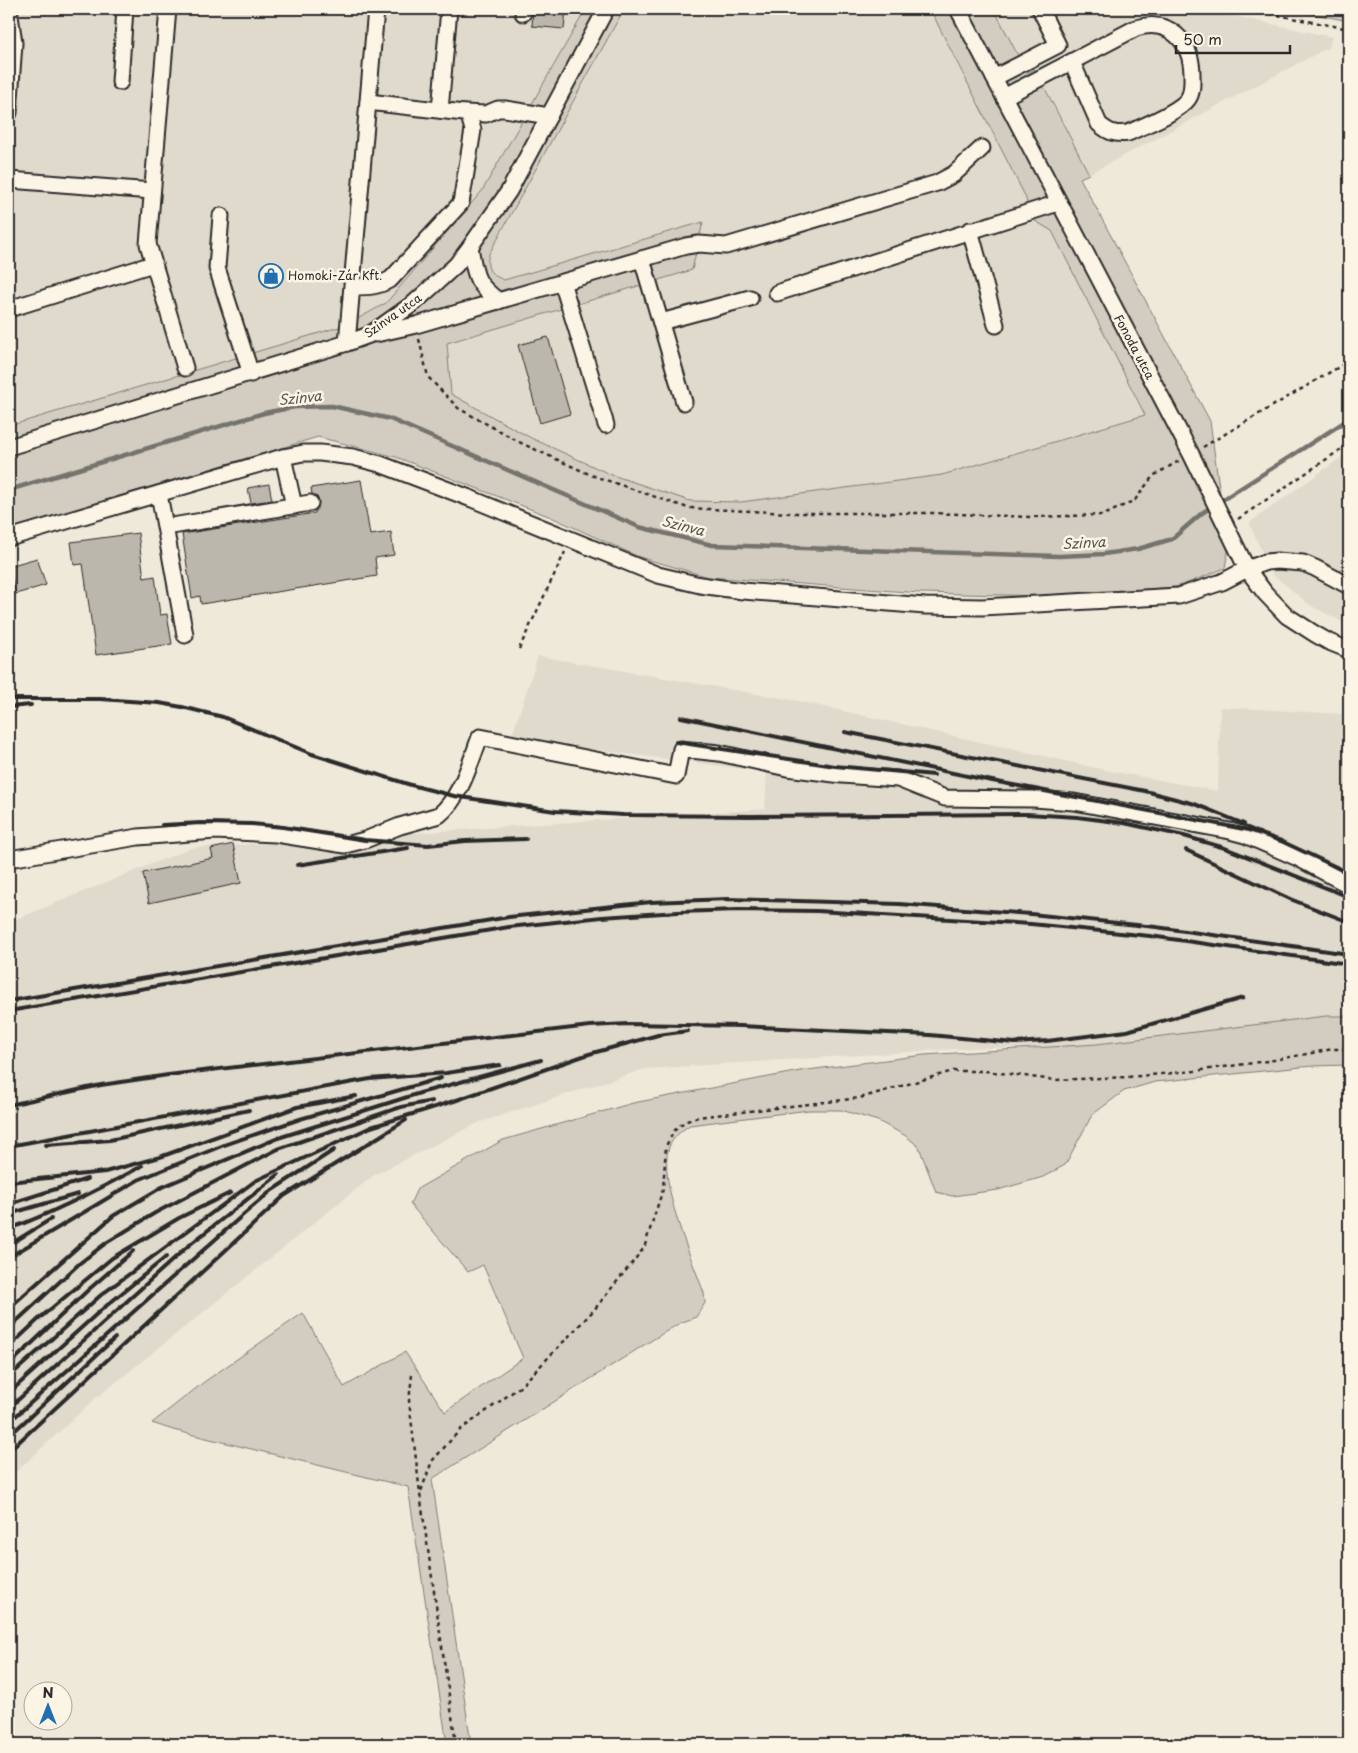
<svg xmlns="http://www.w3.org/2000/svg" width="1358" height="1753" font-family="'Playpen Sans',sans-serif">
<rect width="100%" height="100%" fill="#efe9da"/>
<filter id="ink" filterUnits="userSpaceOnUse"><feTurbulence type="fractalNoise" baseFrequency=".02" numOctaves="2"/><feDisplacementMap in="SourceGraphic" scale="10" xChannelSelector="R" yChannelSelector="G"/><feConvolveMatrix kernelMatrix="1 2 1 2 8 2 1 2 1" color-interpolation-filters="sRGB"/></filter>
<g filter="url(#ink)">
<g fill="#e0dacc">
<polygon points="9,9 586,9 482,191 386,303 361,317 339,327 9,426"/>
<polygon points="624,9 930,9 1025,196 1032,218 1052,231 1145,415 942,475 741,502 690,501 612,475 531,438 451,394 447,343 692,270 702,222 504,280 494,276 488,270 487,262 489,255"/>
<polygon points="994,9 1201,9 1332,37 1329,47 1089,174 1036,69 1027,73"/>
<polygon points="1349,452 1349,625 1311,606 1272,574 1249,523"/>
<polygon points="538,656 798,701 1110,771 1218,791 1220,707 1345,714 1349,704 1349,1021 1148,1046 972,1048 645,1069 478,1123 374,1175 95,1399 9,1478 9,922 191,848 765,809 767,772 511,739"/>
</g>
<g fill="#d2cdc0" stroke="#7e7c76">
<path d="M586,9H624L489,254C485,269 491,275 504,280L703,222L692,270L447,343L451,394L531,438L612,475L690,501L741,502L942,475L1145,415L1052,231L1032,219L1025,196L930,9H994L1027,73L1035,69L1089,174L1080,178L1210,421L1228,552L1225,568L1193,581L1175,587L1048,596L920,593L709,577L639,557L551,517L396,457L318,437L9,529V426L339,327L361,317L386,303L482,191Z"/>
<polygon points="1287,9 1349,9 1349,21"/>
<path d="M1326,1016H1349V1065L1312,1066L1155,1082L1124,1091L1092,1115L1065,1165L1043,1177L998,1190L952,1196L936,1192L919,1147L906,1136L878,1121L841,1110H809L690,1125C682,1130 673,1137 669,1147C657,1180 692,1260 704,1293L705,1303L696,1317L680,1323L644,1345L432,1479L471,1744H447L408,1487L173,1430L152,1423L204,1382L303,1313L344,1387L405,1352L445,1412L523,1358L483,1265L468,1272L410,1204L417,1189L503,1140L633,1103L800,1071L924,1055L1097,1044Z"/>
</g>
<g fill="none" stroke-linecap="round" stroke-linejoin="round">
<polyline stroke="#75736d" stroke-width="4.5" points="9,490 264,413 295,407 332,406 390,419 639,527 712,545 1059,556 1104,554 1138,549 1172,539 1202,513 1349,419"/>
</g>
<g fill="#bcb7ac" stroke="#2b2b2b">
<polygon points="533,9 566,9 564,29 532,26"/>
<polygon points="548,337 570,414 540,423 518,345"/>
<polygon points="361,480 370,535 391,532 394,555 375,558 377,576 201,604 200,596 192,598 182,534 315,513 319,502 317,497 312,494 311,488"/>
<polygon points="269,484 272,500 251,503 248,488"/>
<polygon points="138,533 144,578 155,576 160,615 167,614 172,644 96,655 83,564 74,565 71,542"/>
<polygon points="37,558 46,585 16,594 9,566"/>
<polygon points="233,844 241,883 149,903 143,873 213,858 211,849"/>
</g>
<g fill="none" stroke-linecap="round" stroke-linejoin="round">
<defs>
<g id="minor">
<polyline points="168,9 148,244 185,368"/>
<polyline points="958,9 1191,454 1247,569 1265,593 1287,616 1315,634 1329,642 1349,650"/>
<polyline points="523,13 524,9"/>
<polyline points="994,78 1058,45 1040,9"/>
<polyline points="120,82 125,9"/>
<path d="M1004,97L1136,28C1169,18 1191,41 1192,73C1192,81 1193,92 1188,99C1179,112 1143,126 1128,133C1115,135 1108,132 1099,124L1072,62"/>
<polyline points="440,110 449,9"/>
<polyline points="9,113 14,43 9,9"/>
<polyline points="464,113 486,114 498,109 505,109 549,116"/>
<polyline points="9,180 152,191"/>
<polyline points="221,216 217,268 251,374"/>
<polyline points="970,230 996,325"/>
<path d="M470,247C475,275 475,284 499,301"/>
<polyline points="642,259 684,402"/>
<polyline points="562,282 606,425"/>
<path d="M353,287C368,287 378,287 391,279L461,203L473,130L469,116L464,113L368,102"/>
<polyline points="777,293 1058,203"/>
<polyline points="9,309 153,264"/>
<polyline points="661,322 750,298"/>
<polyline points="376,334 416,325 686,246 699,244 726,246 937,183 954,174 982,148"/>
<polyline points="347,343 376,9"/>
<polyline points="9,447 347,343 369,335 414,303 456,265 470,247 509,191 606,9"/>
<polyline points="283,457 294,506"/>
<polyline points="159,494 185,635"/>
<polyline points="166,527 310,503"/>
<polyline points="9,538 283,457 303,453 320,453 353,457 380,464 472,499 658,575 700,585 743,591 925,606 982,607 1179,596 1222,582 1247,569 1266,562 1277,561 1303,563 1315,568 1349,586"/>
<path d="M9,859L138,837L215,831L276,834L345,845L365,840L400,826L439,815C461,797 470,763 480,737L676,776L681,749L719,753L787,768L842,775L898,779L945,798L1034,799L1074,802L1230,831L1245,835L1298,858L1349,885"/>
</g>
</defs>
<use href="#minor" stroke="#2b2b2b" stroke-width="19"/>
<g stroke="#2b2b2b" stroke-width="2.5" stroke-dasharray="4 4" stroke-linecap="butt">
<polyline points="1246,9 1349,29"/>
<polyline points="419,339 428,377 458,408 521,443 591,475 688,508 791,513 933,513 1031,517 1104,515 1135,500 1153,476 1179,461"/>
<polyline points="1203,447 1349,361"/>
<polyline points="1238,519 1349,444"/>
<polyline points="519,649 565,552"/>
<polyline points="412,1375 409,1401 420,1493"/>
<polyline points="456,1744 420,1494 432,1461 460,1430 521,1386 594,1310 644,1248 663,1189 666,1146 674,1131 684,1122 698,1117 860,1098 953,1071 986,1071 1054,1080 1128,1077 1195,1071 1274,1060 1333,1049 1349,1049"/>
</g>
<use href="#minor" stroke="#fcf5e5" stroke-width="15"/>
<g stroke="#2b2b2b" stroke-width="4">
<polyline points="9,699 100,699 159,703 182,707 223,717 312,754 411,785 454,796 555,811 623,815 752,816 1027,814 1077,817 1124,823 1184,836 1225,848 1349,897"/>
<polyline points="9,707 31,705"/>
<polyline points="681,717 987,780 1249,830 1281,841 1349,873"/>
<polyline points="845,732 1145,791 1195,804 1244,824"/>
<polyline points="676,742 835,766 934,775"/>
<polyline points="162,825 201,823 252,824 283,827 365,840 428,845 465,841 526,839"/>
<polyline points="1186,850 1290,899 1349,922"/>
<polyline points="297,865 408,848"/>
<polyline points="9,1001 509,917 651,902 728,899 899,904 1031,914 1156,927 1349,954"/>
<polyline points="9,1011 509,927 602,917 678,912 738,910 817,911 1031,924 1150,936 1349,964"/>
<polyline points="9,1105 101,1085 168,1075 590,1026 628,1024 741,1026 930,1035 1015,1043 1047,1041 1127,1031 1243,998"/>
<polyline points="46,1145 110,1140 249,1110"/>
<polyline points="9,1146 370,1079 446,1073 500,1065"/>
<polyline points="9,1182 105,1172 160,1157 297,1107 356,1096"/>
<polyline points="9,1204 87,1179"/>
<polyline points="9,1214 78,1194"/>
<path d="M9,1229C55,1212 98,1190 142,1166"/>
<polyline points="9,1245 51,1219"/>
<polyline points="9,1257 138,1180 224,1145 300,1119 441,1078"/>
<polyline points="9,1308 113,1216 162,1187 278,1138 420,1093 541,1060"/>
<polyline points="9,1328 80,1263 106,1243 155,1213 278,1149 401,1107 432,1101"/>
<polyline points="9,1347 41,1317 112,1258 179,1218 230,1193"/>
<polyline points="9,1365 87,1291 133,1251"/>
<polyline points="9,1377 101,1295 255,1181 371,1127 454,1101 589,1054 658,1035 688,1031"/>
<polyline points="9,1393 100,1311 166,1257"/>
<polyline points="9,1408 188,1246 278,1175"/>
<polyline points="9,1422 244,1214 271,1191 334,1150"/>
<polyline points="9,1436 115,1338"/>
<polyline points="9,1451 284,1196 406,1120"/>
</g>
</g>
</g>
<defs>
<symbol id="shop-ring" viewBox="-11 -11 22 22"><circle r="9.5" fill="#fcf5e5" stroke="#1f6fb2" stroke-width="1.5"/><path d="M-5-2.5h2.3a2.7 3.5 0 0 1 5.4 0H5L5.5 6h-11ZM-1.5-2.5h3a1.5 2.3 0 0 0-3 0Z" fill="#1f6fb2"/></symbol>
</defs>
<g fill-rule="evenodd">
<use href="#shop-ring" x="257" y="262" width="28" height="28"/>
</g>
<g text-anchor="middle" stroke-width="5" stroke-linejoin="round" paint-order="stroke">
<g font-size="12" fill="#2b2b2b" stroke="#fcf5e5" text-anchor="start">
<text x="288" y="280">Homoki-Zár Kft.</text>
</g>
<g font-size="12" fill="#2b2b2b" stroke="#fcf5e5">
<text transform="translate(393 316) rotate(-35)" y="4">Szinva utca</text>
<text transform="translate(1134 347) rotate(62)" y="4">Fonoda utca</text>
</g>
<g font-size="14" font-style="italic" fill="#565552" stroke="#fcf5e5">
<text transform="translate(300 398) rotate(-6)" y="5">Szinva</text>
<text transform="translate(683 526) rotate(14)" y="5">Szinva</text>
<text transform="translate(1084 543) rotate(-3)" y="5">Szinva</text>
</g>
</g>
<rect width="1358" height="1753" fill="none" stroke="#fcf5e5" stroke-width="30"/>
<rect x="15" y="15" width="1328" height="1723" fill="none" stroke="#2b2b2b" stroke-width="2" filter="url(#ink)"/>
<g transform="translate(48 1706)"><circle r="24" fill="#fcf5e5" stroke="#a8a49b"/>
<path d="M0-4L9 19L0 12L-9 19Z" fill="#1f6fb2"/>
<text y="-8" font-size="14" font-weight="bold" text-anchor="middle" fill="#2b2b2b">N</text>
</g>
<path d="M1176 45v8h114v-8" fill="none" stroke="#2b2b2b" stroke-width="2.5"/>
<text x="1183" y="45" font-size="15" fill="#2b2b2b" stroke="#fcf5e5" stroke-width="4" paint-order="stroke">50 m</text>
</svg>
